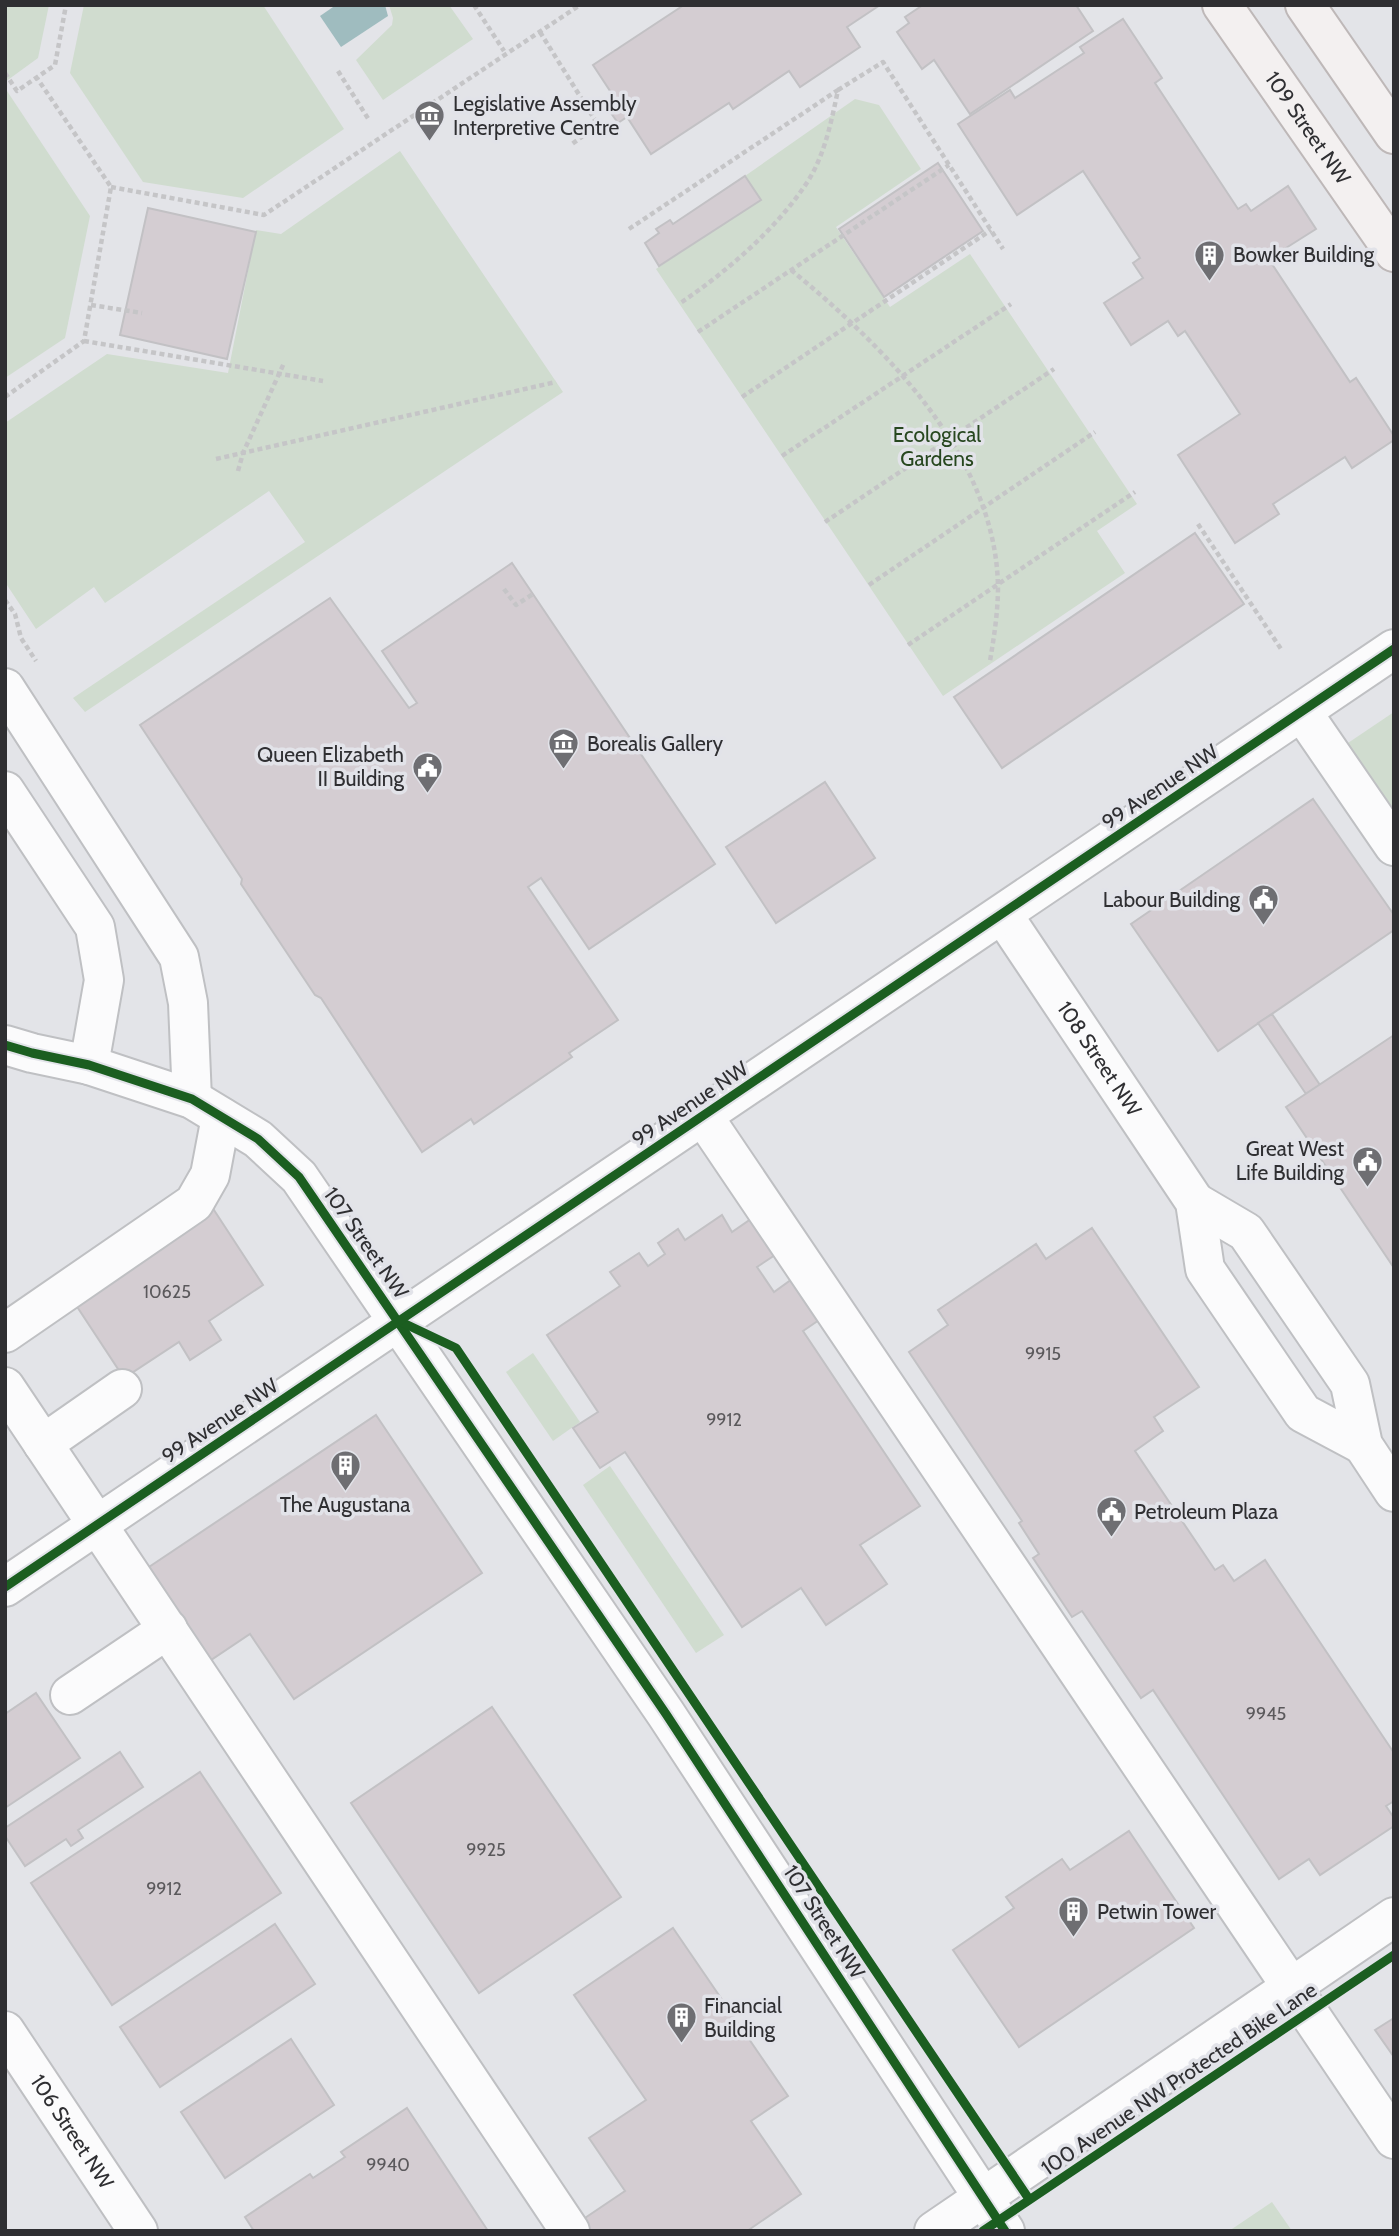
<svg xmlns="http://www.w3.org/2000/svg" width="1399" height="2236" font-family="Cabin,sans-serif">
<rect width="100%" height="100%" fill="#e3e4e8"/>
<g fill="#d0dccf">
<polygon points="5,5 49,5 38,58 5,82"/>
<polygon points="84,5 263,5 344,129 243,198 143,182 70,73"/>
<polygon points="389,5 449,5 473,39 383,100 356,60 392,25 393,18"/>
<polygon points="5,88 90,216 65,338 5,378"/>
<polygon points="855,99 879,105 921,169 836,227 890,307 970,254 1137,504 1097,531 1125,573 943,696 656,269 760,200 745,176"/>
<polygon points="400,151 563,392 85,712 73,698 305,542 269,491 105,603 94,587 36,629 5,582 5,423 107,354 228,373 256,230 281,234"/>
<polygon points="1394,712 1394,819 1345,745"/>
<polygon points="533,1353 580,1422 553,1441 506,1372"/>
<polygon points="610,1466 724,1635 696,1653 583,1485"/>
<polygon points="1272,2202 1292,2231 1229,2231"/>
</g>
<polygon fill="#9fbcbf" points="336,5 385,5 388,16 341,47 320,16"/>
<g fill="#d4cdd2" stroke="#c2c1c4" stroke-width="2">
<polygon points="684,5 880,5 847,27 860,47 800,87 789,71 733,109 729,103 651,154 627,117 618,123 606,106 616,100 593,65"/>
<polygon points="923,5 1076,5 1093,31 970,114 934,60 922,69 897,32 909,23 905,17"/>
<polygon points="1123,19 1162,78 1155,83 1238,209 1246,204 1251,211 1288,186 1316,229 1278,253 1281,259 1272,264 1350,382 1356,378 1394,436 1394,440 1352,468 1345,457 1273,504 1279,514 1235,543 1178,455 1240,414 1185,331 1178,336 1168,321 1131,345 1104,303 1143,278 1133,263 1140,258 1083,171 1017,215 958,124 1010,90 1015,98 1084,53 1080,47"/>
<polygon points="938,163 983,231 884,297 839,229"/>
<polygon points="745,176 761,200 659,266 645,243 659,233 656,229 670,220 673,224"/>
<polygon points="148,208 256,232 227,359 120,335"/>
<polygon points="1195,533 1244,604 1002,768 954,697"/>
<polygon points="512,563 715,864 589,949 541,878 528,887 618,1020 569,1053 572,1057 474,1124 471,1119 422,1152 321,998 315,995 241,884 242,879 140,725 330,598 409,708 417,703 382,651"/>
<polygon points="825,782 875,858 776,923 726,847"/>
<polygon points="1313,799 1394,915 1394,930 1218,1051 1131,924"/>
<polygon points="1272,1014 1320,1085 1306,1094 1258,1023"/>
<polygon points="1394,1035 1394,1268 1286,1107"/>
<polygon points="212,1207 263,1285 209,1321 221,1340 190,1360 179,1342 124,1378 72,1299"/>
<polygon points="722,1215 732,1232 751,1219 775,1255 757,1267 774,1292 795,1277 822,1318 803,1331 920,1506 860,1545 887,1584 826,1625 801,1588 742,1627 625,1452 600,1468 573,1428 598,1412 547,1335 620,1286 610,1272 639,1253 648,1266 665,1254 658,1243 678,1229 685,1240"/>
<polygon points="1092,1228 1199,1387 1154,1417 1163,1431 1135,1451 1215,1570 1223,1565 1234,1581 1265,1560 1394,1753 1394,1801 1386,1806 1394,1818 1394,1826 1320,1875 1309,1859 1279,1879 1153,1690 1141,1698 1082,1611 1072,1617 1033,1558 1039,1554 1019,1523 1022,1521 909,1352 948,1325 938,1310 1036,1244 1046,1259"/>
<polygon points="376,1415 482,1573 294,1699 250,1634 208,1662 146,1569"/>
<polygon points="36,1693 80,1758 5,1808 5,1714"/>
<polygon points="492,1707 621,1897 479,1993 351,1803"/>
<polygon points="120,1752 143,1787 78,1830 83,1838 71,1846 66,1839 25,1866 5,1836 5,1828"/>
<polygon points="200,1772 281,1893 112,2005 31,1883"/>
<polygon points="1129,1831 1194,1928 1019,2047 953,1950 1014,1908 1006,1897 1062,1859 1070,1870"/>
<polygon points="275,1924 315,1984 160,2087 120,2027"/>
<polygon points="673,1928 788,2096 751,2121 801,2194 747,2231 590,2231 582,2220 625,2191 589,2138 646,2100 574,1995"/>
<polygon points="1394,2018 1394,2057 1375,2030"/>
<polygon points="291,2039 334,2105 225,2178 181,2112"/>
<polygon points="407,2108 488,2231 254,2231 245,2217 310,2174 313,2178 345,2157 341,2152"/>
</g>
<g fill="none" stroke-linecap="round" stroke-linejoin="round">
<defs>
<g id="minor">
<polyline points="5,688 179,957 188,1003 192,1099"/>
<polyline points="1302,712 1394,846"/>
<polyline points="5,791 95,927 104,980 89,1065"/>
<path id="s1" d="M1003,915L1195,1202L1205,1269L1303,1413L1363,1445"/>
<polyline points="5,1045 32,1053 89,1065 192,1099 258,1139 299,1177 666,1714 1005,2231"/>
<polyline points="703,1116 1394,2139"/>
<polyline points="1195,1202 1246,1232 1350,1384 1363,1445 1394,1492"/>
<polyline points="5,1333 194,1203 210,1175 221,1117"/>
<polyline points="5,1387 570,2231"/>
<polyline points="43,1444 122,1389"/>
<polyline points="5,1587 1394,649"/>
<polyline points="70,1695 168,1629"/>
<path id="s2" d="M5,2031L138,2231"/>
<polyline points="934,2231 1394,1917"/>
</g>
<g id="major">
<path id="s3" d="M1222,5L1394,252"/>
<polyline points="1305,5 1394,134"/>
</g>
</defs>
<use href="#minor" stroke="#bfc0c3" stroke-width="42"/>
<use href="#major" stroke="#beb8b8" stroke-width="42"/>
<g stroke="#c5c5c7" stroke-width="4.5" stroke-dasharray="5 3.5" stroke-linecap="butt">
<polyline points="474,5 504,51"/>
<polyline points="540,32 598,125 572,144"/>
<polyline points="338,71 369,120"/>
<polyline points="5,73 17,91 55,65 66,5"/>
<polyline points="838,90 883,62 1003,249"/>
<polyline points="111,187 264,215 580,5"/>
<path d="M629,229L838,90C831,123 824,159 804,187C773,232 725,273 679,304"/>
<path d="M791,270C885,347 996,457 998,587C998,612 994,637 990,661"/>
<polyline points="91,305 142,313"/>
<polyline points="698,332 949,165"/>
<polyline points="84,341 323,381"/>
<polyline points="5,397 84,341 111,187 37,78"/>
<polyline points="742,397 991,230"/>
<polyline points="782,456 1011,304"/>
<polyline points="216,459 556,382"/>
<polyline points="238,471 243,453 284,363"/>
<polyline points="825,522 1054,369"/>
<polyline points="1198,524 1281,649"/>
<polyline points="869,585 1095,432"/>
<polyline points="504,589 516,605 533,594"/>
<polyline points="5,600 15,614 21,638 36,661"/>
<polyline points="908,645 1135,492"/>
</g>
<use href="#minor" stroke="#fbfbfc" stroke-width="38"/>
<use href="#major" stroke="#f3f0f0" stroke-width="38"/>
<defs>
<g id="cycleway">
<polyline points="5,1045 32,1053 89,1065 192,1099 258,1139 299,1177 666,1714 1005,2231"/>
<polyline points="399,1321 456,1348 1029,2199"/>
<polyline points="5,1587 1394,649"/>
<polyline points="983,2231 1394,1955"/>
</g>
</defs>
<use href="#cycleway" stroke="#e2e3e9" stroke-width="13"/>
<use href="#cycleway" stroke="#1b5e20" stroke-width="9"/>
</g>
<defs>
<symbol id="museum-pin" viewBox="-11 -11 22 30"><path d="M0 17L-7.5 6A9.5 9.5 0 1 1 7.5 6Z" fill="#6e6e72" stroke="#e2e3e9"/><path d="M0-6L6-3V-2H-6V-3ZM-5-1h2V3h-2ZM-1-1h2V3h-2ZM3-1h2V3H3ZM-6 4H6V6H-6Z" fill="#fff"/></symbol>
<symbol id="building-pin" viewBox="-11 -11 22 30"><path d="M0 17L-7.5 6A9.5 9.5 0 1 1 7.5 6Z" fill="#6e6e72" stroke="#e2e3e9"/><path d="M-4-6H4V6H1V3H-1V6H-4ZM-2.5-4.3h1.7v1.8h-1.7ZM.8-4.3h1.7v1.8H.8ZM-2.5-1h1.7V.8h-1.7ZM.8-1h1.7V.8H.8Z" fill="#fff"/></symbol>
<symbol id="civic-pin" viewBox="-11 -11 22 30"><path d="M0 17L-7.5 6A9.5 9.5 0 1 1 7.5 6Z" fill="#6e6e72" stroke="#e2e3e9"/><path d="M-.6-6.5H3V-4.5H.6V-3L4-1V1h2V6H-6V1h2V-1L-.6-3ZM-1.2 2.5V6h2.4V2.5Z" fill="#fff"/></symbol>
</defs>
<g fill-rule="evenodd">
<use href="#museum-pin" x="412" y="98" width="35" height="47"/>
<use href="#building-pin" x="1192" y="238" width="35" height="47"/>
<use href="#museum-pin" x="546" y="726" width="35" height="47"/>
<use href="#civic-pin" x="410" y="750" width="35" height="47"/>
<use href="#civic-pin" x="1246" y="882" width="35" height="47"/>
<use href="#civic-pin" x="1350" y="1144" width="35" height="47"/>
<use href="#building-pin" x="328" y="1448" width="35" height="47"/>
<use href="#civic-pin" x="1094" y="1494" width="35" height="47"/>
<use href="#building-pin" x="1056" y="1894" width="35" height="47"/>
<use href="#building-pin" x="664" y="2000" width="35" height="47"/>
</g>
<g text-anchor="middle" stroke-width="7" stroke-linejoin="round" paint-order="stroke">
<g font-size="18" fill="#5b595c">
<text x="167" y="1298">10625</text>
<text x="1043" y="1360">9915</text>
<text x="724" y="1426">9912</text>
<text x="1266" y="1720">9945</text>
<text x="486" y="1856">9925</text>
<text x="164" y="1895">9912</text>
<text x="388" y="2171">9940</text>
</g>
<g font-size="21" fill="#2f2f32" stroke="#e2e3e9" text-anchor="start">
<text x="453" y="111">Legislative Assembly<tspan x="453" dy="24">Interpretive Centre</tspan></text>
<text x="1233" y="262">Bowker Building</text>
<text x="587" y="751">Borealis Gallery</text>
<text x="404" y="762" text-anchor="end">Queen Elizabeth<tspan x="404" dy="24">II Building</tspan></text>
<text x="1240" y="907" text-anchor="end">Labour Building</text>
<text x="1344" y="1156" text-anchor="end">Great West<tspan x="1344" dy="24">Life Building</tspan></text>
<text x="345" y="1512" text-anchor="middle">The Augustana</text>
<text x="1134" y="1519">Petroleum Plaza</text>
<text x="1097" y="1919">Petwin Tower</text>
<text x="704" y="2013">Financial<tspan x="704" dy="24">Building</tspan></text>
</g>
<g font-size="21" fill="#2f2f32" stroke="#e2e3e9">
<text dy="7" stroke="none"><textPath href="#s3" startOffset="150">109 Street NW</textPath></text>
<text transform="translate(1160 787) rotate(-34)" y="7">99 Avenue NW</text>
<text dy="7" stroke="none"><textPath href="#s1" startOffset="173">108 Street NW</textPath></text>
<text transform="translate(690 1104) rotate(-34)" y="7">99 Avenue NW</text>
<text transform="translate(366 1243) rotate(55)" y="7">107 Street NW</text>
<text transform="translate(220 1421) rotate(-34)" y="7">99 Avenue NW</text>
<text transform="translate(824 1922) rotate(57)" y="7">107 Street NW</text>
<text transform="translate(1179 2079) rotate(-34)" y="7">100 Avenue NW Protected Bike Lane</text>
<text dy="7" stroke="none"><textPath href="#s2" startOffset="121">106 Street NW</textPath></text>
</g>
<g font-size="21" fill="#27471f" stroke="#e2e3e9">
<text x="937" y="442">Ecological<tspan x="937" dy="24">Gardens</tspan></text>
</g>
</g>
<rect width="1399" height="2236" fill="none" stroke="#2f2f32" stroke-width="14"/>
</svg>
